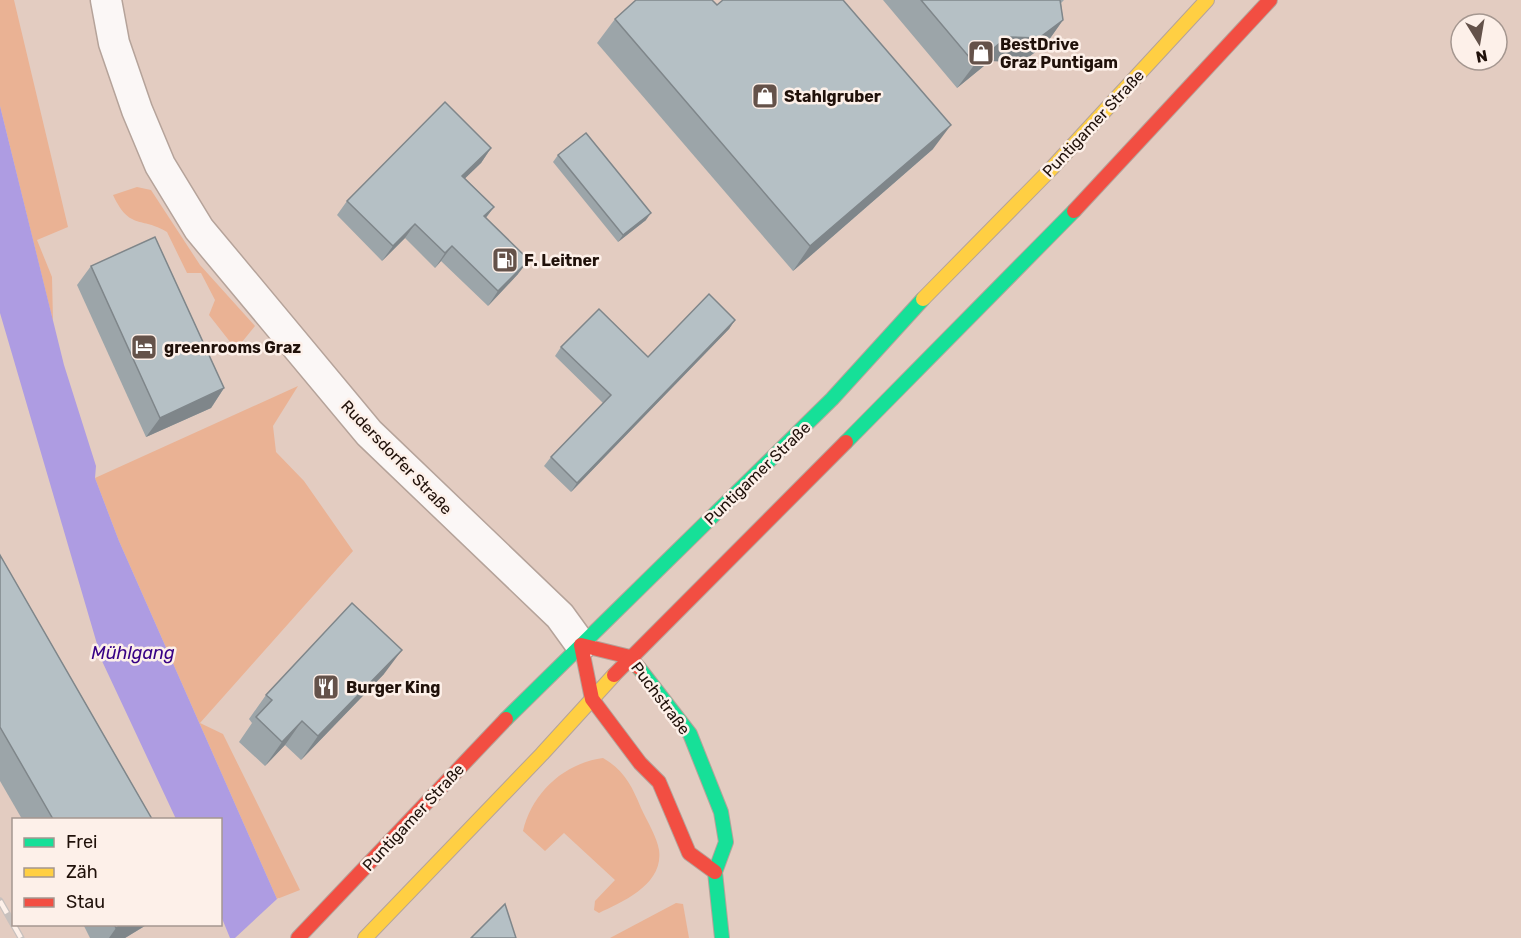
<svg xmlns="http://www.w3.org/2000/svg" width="1521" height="938" font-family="Rubik,sans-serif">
<rect width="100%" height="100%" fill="#e3ccc1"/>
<g fill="#eab294">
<polygon points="0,0 14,0 68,227 37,240 52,277 53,321 0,106"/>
<path d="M137,187L151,190L200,265L255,326L242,342L231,343L209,315L215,300L201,273H187L167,232C141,216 130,231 113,195Z"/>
<polygon points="298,386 273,426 276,452 304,481 353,551 200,723 223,734 300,890 277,899 119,541 95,478"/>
<path d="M603,758C624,770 632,786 641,808C647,821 657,837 659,850C664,884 623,902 599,913L594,910L595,901L615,880L564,833L545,851L523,831C532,793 564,763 603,758Z"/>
<polygon points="676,903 683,904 689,938 610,938"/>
</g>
<polygon fill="#ae9ce2" points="0,106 64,365 96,466 95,478 119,541 277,899 291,938 230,938 221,916 220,820 176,819 102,661 0,313"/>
<polygon fill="#e3ccc1" points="279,898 294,938 235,938 277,899"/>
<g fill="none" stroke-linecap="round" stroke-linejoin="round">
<defs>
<polyline id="street" points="106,0 114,43 137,110 160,165 199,229 369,433 560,616 581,645"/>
<g id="fast">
<polyline points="846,442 1074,211"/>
<polyline points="639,668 690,734 721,812 726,842 715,872 722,938"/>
<polyline points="506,719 832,399 923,299"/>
</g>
<g id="slow">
<polyline points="923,299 1051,169 1207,0"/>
<polyline points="365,938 542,754 614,675"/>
</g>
<g id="jam">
<polyline points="1074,211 1270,0"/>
<polyline points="639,668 630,657 581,645 592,699 640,763 659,782 689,853 715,872"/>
<polyline points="614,675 846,442"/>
<polyline points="298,938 506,719"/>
</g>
</defs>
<use href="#street" stroke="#b5a39a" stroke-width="33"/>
<use href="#fast" stroke="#b5a39a" stroke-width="16"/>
<use href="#slow" stroke="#b5a39a" stroke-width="16"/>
<use href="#jam" stroke="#b5a39a" stroke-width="16"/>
<use href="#street" stroke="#fbf7f6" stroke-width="30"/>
<use href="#fast" stroke="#16e098" stroke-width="14"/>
<use href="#slow" stroke="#ffcf43" stroke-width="14"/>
<use href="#jam" stroke="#f24e42" stroke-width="14"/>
<defs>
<polyline id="rail" points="0,901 21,938"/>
</defs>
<use href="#rail" stroke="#c8c1be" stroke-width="7"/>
<use href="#rail" stroke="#fdf0e9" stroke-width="4.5" stroke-dasharray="14" stroke-linecap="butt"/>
</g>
<g fill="#9ca5a9">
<polygon points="883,0 1064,0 1061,3 1063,20 1046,44 1022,62 990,61 957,88"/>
<polygon points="717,5 933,149 793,271 597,43 615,19"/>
<polygon points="491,148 481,163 465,178 494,207 486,218 518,274 488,306 441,261 435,268 405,238 382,261 337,215 347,201"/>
<polygon points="558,155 646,220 618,242 553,162"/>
<polygon points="91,266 224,388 211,408 146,437 77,285"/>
<polygon points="735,320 729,329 571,492 544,466 551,457 603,403 555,356 561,347 648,357"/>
<polygon points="0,555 152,819 22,819 0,781"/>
<polygon points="384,674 301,760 285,745 265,766 239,742 252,723 249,719 266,695"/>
<polygon points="83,924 148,924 125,938 90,938"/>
</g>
<g fill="#7f868a">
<polygon points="1063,20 1046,44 1022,62 990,61 957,88 975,64 1007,37"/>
<polygon points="951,125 933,149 793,271 810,246"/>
<polygon points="491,148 481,163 452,191 462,176"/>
<polygon points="494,207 483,221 484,216"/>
<polygon points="651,213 646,220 618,242 623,235"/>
<polygon points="415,224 405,238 382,261 393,246"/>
<polygon points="452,246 441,261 435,268 445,253"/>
<polygon points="529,260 518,274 488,306 498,291"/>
<polygon points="735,320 729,329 571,492 577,483"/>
<polygon points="224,388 211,408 146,437 160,418"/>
<polygon points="402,650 384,674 301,760 318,736"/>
<polygon points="302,721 285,745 265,766 282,742"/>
<polygon points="123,924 148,924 125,938 109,938 116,928"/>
</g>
<g fill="#b5c0c5" stroke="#7f868a" stroke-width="1.5">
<polygon points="636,0 712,0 717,5 723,0 843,0 951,125 810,246 615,19"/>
<polygon points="921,0 1060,0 1063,20 1039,38 1007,37 975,64"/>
<polygon points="445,102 491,148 462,176 494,207 484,216 529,260 498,291 452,246 445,253 415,224 393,246 347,201"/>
<polygon points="586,133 651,213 623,235 558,155"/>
<polygon points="155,237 224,388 160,418 91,266"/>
<polygon points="709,294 735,320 577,483 551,457 611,395 561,347 599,309 648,357"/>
<polygon points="0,555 152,819 53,819 0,727"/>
<polygon points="352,603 402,650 318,736 302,721 282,742 256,717 272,700 266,695"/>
<polygon points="505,904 516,938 471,938"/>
<polygon points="114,924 123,924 116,928"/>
</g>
<defs>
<symbol id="shop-square" viewBox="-11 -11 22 22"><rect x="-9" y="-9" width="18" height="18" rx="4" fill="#64524a" stroke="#fdf0e9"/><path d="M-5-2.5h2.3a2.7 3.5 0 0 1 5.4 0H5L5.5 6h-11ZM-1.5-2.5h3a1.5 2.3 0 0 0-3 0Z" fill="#fff"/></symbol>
<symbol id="fuel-square" viewBox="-11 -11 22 22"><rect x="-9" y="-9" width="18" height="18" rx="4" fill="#64524a" stroke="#fdf0e9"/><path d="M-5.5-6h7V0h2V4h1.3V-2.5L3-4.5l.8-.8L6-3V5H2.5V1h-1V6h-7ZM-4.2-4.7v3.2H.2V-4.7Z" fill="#fff"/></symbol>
<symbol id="hotel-square" viewBox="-11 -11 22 22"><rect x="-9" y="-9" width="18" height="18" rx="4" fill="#64524a" stroke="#fdf0e9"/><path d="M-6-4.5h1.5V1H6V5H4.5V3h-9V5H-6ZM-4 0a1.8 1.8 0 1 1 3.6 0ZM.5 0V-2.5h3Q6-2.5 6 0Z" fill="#fff"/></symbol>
<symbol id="restaurant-square" viewBox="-11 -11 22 22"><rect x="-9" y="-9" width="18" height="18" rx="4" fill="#64524a" stroke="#fdf0e9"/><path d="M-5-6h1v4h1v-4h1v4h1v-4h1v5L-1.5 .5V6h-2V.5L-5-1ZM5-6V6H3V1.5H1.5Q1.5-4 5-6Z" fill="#fff"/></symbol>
</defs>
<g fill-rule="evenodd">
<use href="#shop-square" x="966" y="38" width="30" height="30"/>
<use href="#shop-square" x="750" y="81" width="30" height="30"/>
<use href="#fuel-square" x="490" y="245" width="30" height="30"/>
<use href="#hotel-square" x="129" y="332" width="30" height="30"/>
<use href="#restaurant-square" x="311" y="672" width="30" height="30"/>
</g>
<g text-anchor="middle" stroke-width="5" stroke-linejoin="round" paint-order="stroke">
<g font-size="16" font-weight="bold" fill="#20110a" stroke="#fdf0e9" text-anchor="start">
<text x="1000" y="50">BestDrive<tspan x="1000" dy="18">Graz Puntigam</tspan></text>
<text x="784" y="102">Stahlgruber</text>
<text x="524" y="266">F. Leitner</text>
<text x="164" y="353">greenrooms Graz</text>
<text x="346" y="693">Burger King</text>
</g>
<g font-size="16" fill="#20110a" stroke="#fdf0e9">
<text transform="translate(1093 123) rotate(-47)" y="6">Puntigamer Straße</text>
<text transform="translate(397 457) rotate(46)" y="6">Rudersdorfer Straße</text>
<text transform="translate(757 473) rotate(-44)" y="6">Puntigamer Straße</text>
<text transform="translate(661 698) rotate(53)" y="6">Puchstraße</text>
<text transform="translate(413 817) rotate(-47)" y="6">Puntigamer Straße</text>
</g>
<g font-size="18" font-style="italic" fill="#370085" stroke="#fdf0e9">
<text x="133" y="659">Mühlgang</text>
</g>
</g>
<rect x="12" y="818" width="210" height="108" fill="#fdf0e9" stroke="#a59790" stroke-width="1.5"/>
<rect x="24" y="838" width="30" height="9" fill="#16e098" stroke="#a59790" stroke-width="1.5"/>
<text x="66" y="848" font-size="18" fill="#20110a">Frei</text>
<rect x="24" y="868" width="30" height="9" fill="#ffcf43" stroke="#a59790" stroke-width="1.5"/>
<text x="66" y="878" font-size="18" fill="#20110a">Zäh</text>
<rect x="24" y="898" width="30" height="9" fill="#f24e42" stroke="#a59790" stroke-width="1.5"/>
<text x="66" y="908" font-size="18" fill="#20110a">Stau</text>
<g transform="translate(1479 42) rotate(169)"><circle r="28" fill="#fdf0e9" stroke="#a59790" stroke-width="1.5"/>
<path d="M0-4.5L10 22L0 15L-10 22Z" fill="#64524a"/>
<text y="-9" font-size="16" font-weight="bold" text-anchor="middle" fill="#20110a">N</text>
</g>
</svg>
